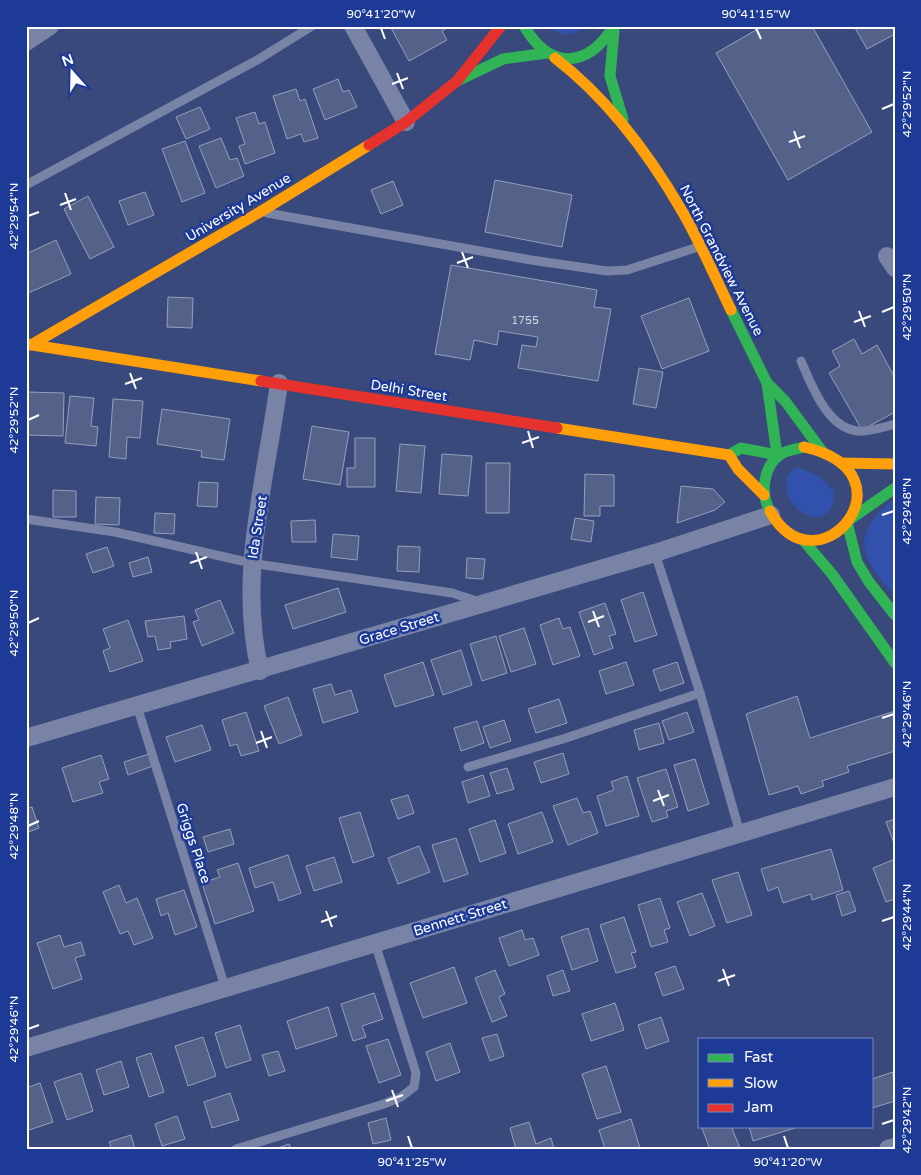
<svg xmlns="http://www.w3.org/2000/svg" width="921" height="1175" font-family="'Varela Round',sans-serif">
<rect width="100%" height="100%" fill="#39497b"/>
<g fill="#3251ac">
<path d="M549,26H584C574,37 559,37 549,26Z"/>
<path d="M798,467L820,477L834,491C835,504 833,510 821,517C799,519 782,497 787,476L793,469Z"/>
<path d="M895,499L892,512L895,522V595C859,558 849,533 895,499Z"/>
</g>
<g fill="#546189" stroke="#96a0bb">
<polygon points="390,26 450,26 442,31 447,40 409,61"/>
<polygon points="763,26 812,26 872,132 788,180 716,53"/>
<polygon points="854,26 895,26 895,34 867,49"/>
<polygon points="338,79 343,92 349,90 357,107 325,120 313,89"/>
<polygon points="296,89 300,101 305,99 318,138 304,142 301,134 287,139 273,96"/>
<polygon points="200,107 210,129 186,139 176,117"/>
<polygon points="255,112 259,124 265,122 275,153 245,164 239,146 245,144 236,118"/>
<polygon points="221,138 230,160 237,158 244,176 216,188 199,146"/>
<polygon points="185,141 205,193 182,202 162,149"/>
<polygon points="495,180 572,195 562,247 485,232"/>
<polygon points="393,181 403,205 381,214 371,190"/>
<polygon points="145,192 154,215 128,225 119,201"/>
<polygon points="88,196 114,247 90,259 64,209"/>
<polygon points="56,240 71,274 26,294 26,254"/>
<polygon points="451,265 597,290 594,307 611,309 598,381 518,368 522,345 536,347 538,337 499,331 497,345 474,340 470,360 435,354"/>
<polygon points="168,297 193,298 192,328 167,327"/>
<polygon points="689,298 709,351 662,369 641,316"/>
<polygon points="854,339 862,354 877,345 895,378 895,412 862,430 829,373 840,366 832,351"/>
<polygon points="639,368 663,372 656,408 633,404"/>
<polygon points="27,392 64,393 63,436 26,435"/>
<polygon points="70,396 94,398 91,426 98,427 96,446 65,443"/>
<polygon points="113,399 143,401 140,438 127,437 126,459 109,457"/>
<polygon points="162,409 230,419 224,460 201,457 202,451 157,444"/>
<polygon points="312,426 349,432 340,485 303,479"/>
<polygon points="355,438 375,438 375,487 347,487 347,468 355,468"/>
<polygon points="400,444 425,446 421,493 396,491"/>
<polygon points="442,454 472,456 468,496 439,494"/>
<polygon points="486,463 510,463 509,513 486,513"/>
<polygon points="585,474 614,475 614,506 600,506 600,516 584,516"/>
<polygon points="199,482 218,483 217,507 197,506"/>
<polygon points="681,486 713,489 725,502 715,510 677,523"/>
<polygon points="53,490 76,491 76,517 53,517"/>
<polygon points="96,497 120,498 119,525 95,524"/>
<polygon points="155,513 175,514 174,534 154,533"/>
<polygon points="575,518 594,521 591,542 571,539"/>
<polygon points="315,520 316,542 292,542 291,521"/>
<polygon points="333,534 359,536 357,560 331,557"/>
<polygon points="398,546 420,547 419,572 397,571"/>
<polygon points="107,547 114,566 93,573 86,554"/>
<polygon points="148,557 152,572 133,577 129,563"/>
<polygon points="467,558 485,559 483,579 466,578"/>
<polygon points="338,588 346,612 293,629 285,605"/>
<polygon points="643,592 657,635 635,642 621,600"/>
<polygon points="220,600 234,633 202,646 193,622 199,620 195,610"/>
<polygon points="605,603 616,634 609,636 613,648 594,655 579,612"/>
<polygon points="184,616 187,639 170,642 171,648 158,650 155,636 148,637 145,621"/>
<polygon points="559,618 563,629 570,627 580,656 553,665 540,625"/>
<polygon points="128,620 143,661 110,672 103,651 110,648 103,629"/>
<polygon points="524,628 536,664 511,672 499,636"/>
<polygon points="496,636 507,673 482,681 470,644"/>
<polygon points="461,650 472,685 443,695 431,660"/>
<polygon points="423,662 434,695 395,707 384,675"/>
<polygon points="626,662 634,685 606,694 599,671"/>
<polygon points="677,662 684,683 660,691 653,670"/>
<polygon points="331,684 335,695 351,690 358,712 323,723 313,689"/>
<polygon points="797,696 810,738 895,711 895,751 847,766 849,772 822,781 824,786 801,794 798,786 769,795 746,714"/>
<polygon points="288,697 302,735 279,744 264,706"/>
<polygon points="559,699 567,723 536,733 528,709"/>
<polygon points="246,712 259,751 241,756 237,744 230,746 222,720"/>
<polygon points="687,712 694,732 669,740 662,721"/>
<polygon points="504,720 511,741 490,748 483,727"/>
<polygon points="477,721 484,743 461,751 454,728"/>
<polygon points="659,723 664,743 639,750 634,730"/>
<polygon points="202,725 211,750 175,762 166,737"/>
<polygon points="563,753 569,774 541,783 534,762"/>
<polygon points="149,754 153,766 128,775 124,762"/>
<polygon points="101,755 109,779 99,782 103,793 73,802 62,768"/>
<polygon points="695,759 709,804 688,811 674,765"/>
<polygon points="507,768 514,789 497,794 490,773"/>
<polygon points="666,769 678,807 666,811 668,817 652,822 637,778"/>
<polygon points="483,775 490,796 468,803 462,782"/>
<polygon points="627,776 639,816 606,826 597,796 614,790 611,782"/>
<polygon points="408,795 414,813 398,819 391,800"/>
<polygon points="577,798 583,813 590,811 598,833 568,845 553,806"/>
<polygon points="32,807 39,828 26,833 26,809"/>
<polygon points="360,812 374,856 353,863 339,818"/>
<polygon points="542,812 553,842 518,854 508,824"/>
<polygon points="895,819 895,846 886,822"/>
<polygon points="495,820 506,853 480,862 469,829"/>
<polygon points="230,829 234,844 208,852 203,837"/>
<polygon points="456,838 468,874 444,882 432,845"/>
<polygon points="419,846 430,872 398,884 388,858"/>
<polygon points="831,849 843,890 812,900 811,894 783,903 778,887 768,891 761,869"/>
<polygon points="288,855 301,893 279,901 273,882 255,888 249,868"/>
<polygon points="334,857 342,882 314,891 306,866"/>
<polygon points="895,859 895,899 886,902 873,868"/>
<polygon points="238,863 254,911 215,924 202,883 220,877 217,870"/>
<polygon points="738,872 752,915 727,923 712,880"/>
<polygon points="119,885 126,903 137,898 153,938 134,945 128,931 120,934 103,892"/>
<polygon points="184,890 197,927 175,935 168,913 161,916 156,899"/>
<polygon points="849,891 856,911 842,916 836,895"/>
<polygon points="702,893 715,926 690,936 677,902"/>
<polygon points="660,898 670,928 664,930 668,942 651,947 638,905"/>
<polygon points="624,917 636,952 631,953 636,967 616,973 600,925"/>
<polygon points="588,928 598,961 572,970 561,937"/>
<polygon points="522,930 525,940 533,938 539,955 509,966 499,938"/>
<polygon points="60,935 64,947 81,942 85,955 75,958 82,979 53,989 37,943"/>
<polygon points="675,966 684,989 663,996 655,973"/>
<polygon points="454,967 467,1003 423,1018 410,983"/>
<polygon points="495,970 505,994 499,997 507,1016 492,1022 475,978"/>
<polygon points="563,970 570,991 553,996 547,976"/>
<polygon points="374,993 383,1019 362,1026 366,1037 353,1041 341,1004"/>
<polygon points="615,1003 624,1030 591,1041 582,1014"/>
<polygon points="328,1007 337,1036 296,1049 287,1021"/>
<polygon points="661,1017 669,1041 646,1049 638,1025"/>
<polygon points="240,1025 251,1060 226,1068 215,1033"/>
<polygon points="497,1034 504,1056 490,1061 482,1038"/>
<polygon points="203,1037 216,1076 188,1086 175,1046"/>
<polygon points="388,1039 401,1075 379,1083 366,1046"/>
<polygon points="450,1043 460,1072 436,1081 426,1052"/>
<polygon points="278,1051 285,1071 269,1076 262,1055"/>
<polygon points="151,1053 164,1092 149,1097 136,1058"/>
<polygon points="121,1061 129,1087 104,1095 96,1070"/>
<polygon points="606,1066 621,1112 597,1119 582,1074"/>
<polygon points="893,1072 895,1101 872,1108 872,1079"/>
<polygon points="81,1073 93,1111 67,1120 54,1082"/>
<polygon points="40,1083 53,1122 26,1131 26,1088"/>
<polygon points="230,1093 239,1120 212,1128 204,1102"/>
<polygon points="177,1116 185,1139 162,1146 155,1124"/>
<polygon points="386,1118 391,1140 373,1144 368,1123"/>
<polygon points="631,1119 640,1148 605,1149 599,1130"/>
<polygon points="529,1122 536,1144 551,1138 554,1149 516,1149 510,1128"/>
<polygon points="701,1126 731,1126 740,1148 710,1149"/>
<polygon points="749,1126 798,1126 798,1127 753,1141"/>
<polygon points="131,1135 135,1149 112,1149 109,1142"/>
<polygon points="289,1144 291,1149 275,1149"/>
</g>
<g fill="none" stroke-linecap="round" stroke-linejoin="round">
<g stroke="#7883a6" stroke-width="9">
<polyline points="26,185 259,59 312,26"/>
<polyline points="267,213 531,260 607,271 627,270 698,247"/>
<path d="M801,361C812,386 829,434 864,431C874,430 885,427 895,424"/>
<polyline points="26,519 115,532 251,563 452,593 480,602"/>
<polyline points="655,553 700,693 740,833"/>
<polyline points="137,706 225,987"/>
<polyline points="468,767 563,739 700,693"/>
<polyline points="236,1149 384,1104 401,1097 414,1087 416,1073 375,943"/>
</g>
<g stroke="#7883a6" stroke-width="18">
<polyline points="353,26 406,122"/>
<polyline points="26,42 50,26"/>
<polyline points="887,256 895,268"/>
<path d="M260,671C237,575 266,480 279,383"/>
<polyline points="26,738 655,553 771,515"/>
<polyline points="26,1048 895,787"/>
<polyline points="888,1149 895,1147"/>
</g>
<g stroke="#30b455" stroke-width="11">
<path d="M524,26C550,70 587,69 614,26"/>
<polyline points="614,31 610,76 623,119"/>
<polyline points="459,80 503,59 547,53"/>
<polyline points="731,310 767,383 777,455"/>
<polyline points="767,383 785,401 822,451"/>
<polyline points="729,455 741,448 777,455"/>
<path d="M770,511C760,493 763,466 781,454C787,450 797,449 804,447"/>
<polyline points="852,518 895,488"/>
<polyline points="848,526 857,562 869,582 895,615"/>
<polyline points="803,540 832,574 895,663"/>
</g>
<g stroke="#ff9f0a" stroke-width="11">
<path d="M555,58C607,98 649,154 682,211C700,242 715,277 731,310"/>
<polyline points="26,344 261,381"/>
<polyline points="31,345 260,212 369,145"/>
<polyline points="557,428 729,455 738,469 764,495"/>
<polyline points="841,463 895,464"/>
<path d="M770,511C817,596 920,473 804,447"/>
</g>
<g stroke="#e5322d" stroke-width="11">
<polyline points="369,145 406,122 457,81 501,26"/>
<polyline points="261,381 557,428"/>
</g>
</g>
<path fill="none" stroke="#fff" stroke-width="2" d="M381,28L385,39M756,28L761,39M397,73L403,89M392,84L408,78M882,109L894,104M794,131L800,148M789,142L805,136M65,193L71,210M60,205L76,199M28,216L39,212M462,252L468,268M457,263L473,257M859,311L865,327M882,312L894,307M854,322L871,316M130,373L136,389M125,384L142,378M28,420L39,415M528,431L533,448M522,443L539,437M882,515L894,511M196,552L202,569M190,563L207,557M593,611L599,627M588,622L604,616M28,623L39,618M882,718L894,714M261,731L267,748M256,743L272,737M658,790L664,806M653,801L669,795M28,826L39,821M326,911L332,927M882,921L894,917M321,922L337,916M723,969L729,986M718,981L735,975M28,1029L39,1025M392,1090L398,1107M386,1101L403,1095M882,1124L894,1120M408,1136L412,1148M784,1136L788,1148"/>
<g text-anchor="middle" stroke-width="5" stroke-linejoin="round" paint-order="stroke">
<g font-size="11" fill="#d4d8e2">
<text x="525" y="324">1755</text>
</g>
<g font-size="14" fill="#fff" stroke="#1d3a97">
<text transform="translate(238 207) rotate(-31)" y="5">University Avenue</text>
<text transform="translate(722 260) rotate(63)" y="5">North Grandview Avenue</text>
<text transform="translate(409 390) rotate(9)" y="5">Delhi Street</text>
<text transform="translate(257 527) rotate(-81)" y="5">Ida Street</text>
<text transform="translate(399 628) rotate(-17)" y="5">Grace Street</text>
<text transform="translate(194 843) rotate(72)" y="5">Griggs Place</text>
<text transform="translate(460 917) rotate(-17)" y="5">Bennett Street</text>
</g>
</g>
<rect width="921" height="1175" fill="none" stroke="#1d3a97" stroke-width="55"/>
<rect x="698" y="1038" width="175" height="90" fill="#1d3a97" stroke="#7789c1"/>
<rect x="708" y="1054" width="25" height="8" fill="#30b455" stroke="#7789c1"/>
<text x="744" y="1062" font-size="15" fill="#ffffff">Fast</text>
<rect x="708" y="1079" width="25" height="8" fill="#ff9f0a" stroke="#7789c1"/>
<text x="744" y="1088" font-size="15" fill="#ffffff">Slow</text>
<rect x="708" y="1104" width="25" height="8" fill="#e5322d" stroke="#7789c1"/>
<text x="744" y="1112" font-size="15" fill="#ffffff">Jam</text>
<g transform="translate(72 72) rotate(340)" stroke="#1d3a97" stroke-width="4" paint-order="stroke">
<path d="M0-4L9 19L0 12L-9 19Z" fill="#ffffff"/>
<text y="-8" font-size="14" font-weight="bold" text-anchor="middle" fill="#ffffff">N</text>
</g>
<rect x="28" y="28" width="866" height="1120" fill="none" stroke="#fff" stroke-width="2"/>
<g font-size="12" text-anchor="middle" fill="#fff">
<text x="381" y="18">90°41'20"W</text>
<text x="756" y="18">90°41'15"W</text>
<text transform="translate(907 104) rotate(-90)" y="4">42°29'52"N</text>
<text transform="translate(14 216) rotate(-90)" y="4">42°29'54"N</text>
<text transform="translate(907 307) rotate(-90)" y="4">42°29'50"N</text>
<text transform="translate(14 420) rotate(-90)" y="4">42°29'52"N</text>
<text transform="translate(907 511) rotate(-90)" y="4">42°29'48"N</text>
<text transform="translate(14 623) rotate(-90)" y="4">42°29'50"N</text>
<text transform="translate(907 714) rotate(-90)" y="4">42°29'46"N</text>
<text transform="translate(14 826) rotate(-90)" y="4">42°29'48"N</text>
<text transform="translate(907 917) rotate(-90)" y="4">42°29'44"N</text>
<text transform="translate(14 1029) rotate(-90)" y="4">42°29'46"N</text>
<text transform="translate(907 1120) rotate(-90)" y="4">42°29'42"N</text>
<text x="412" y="1166">90°41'25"W</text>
<text x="788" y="1166">90°41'20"W</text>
</g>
</svg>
